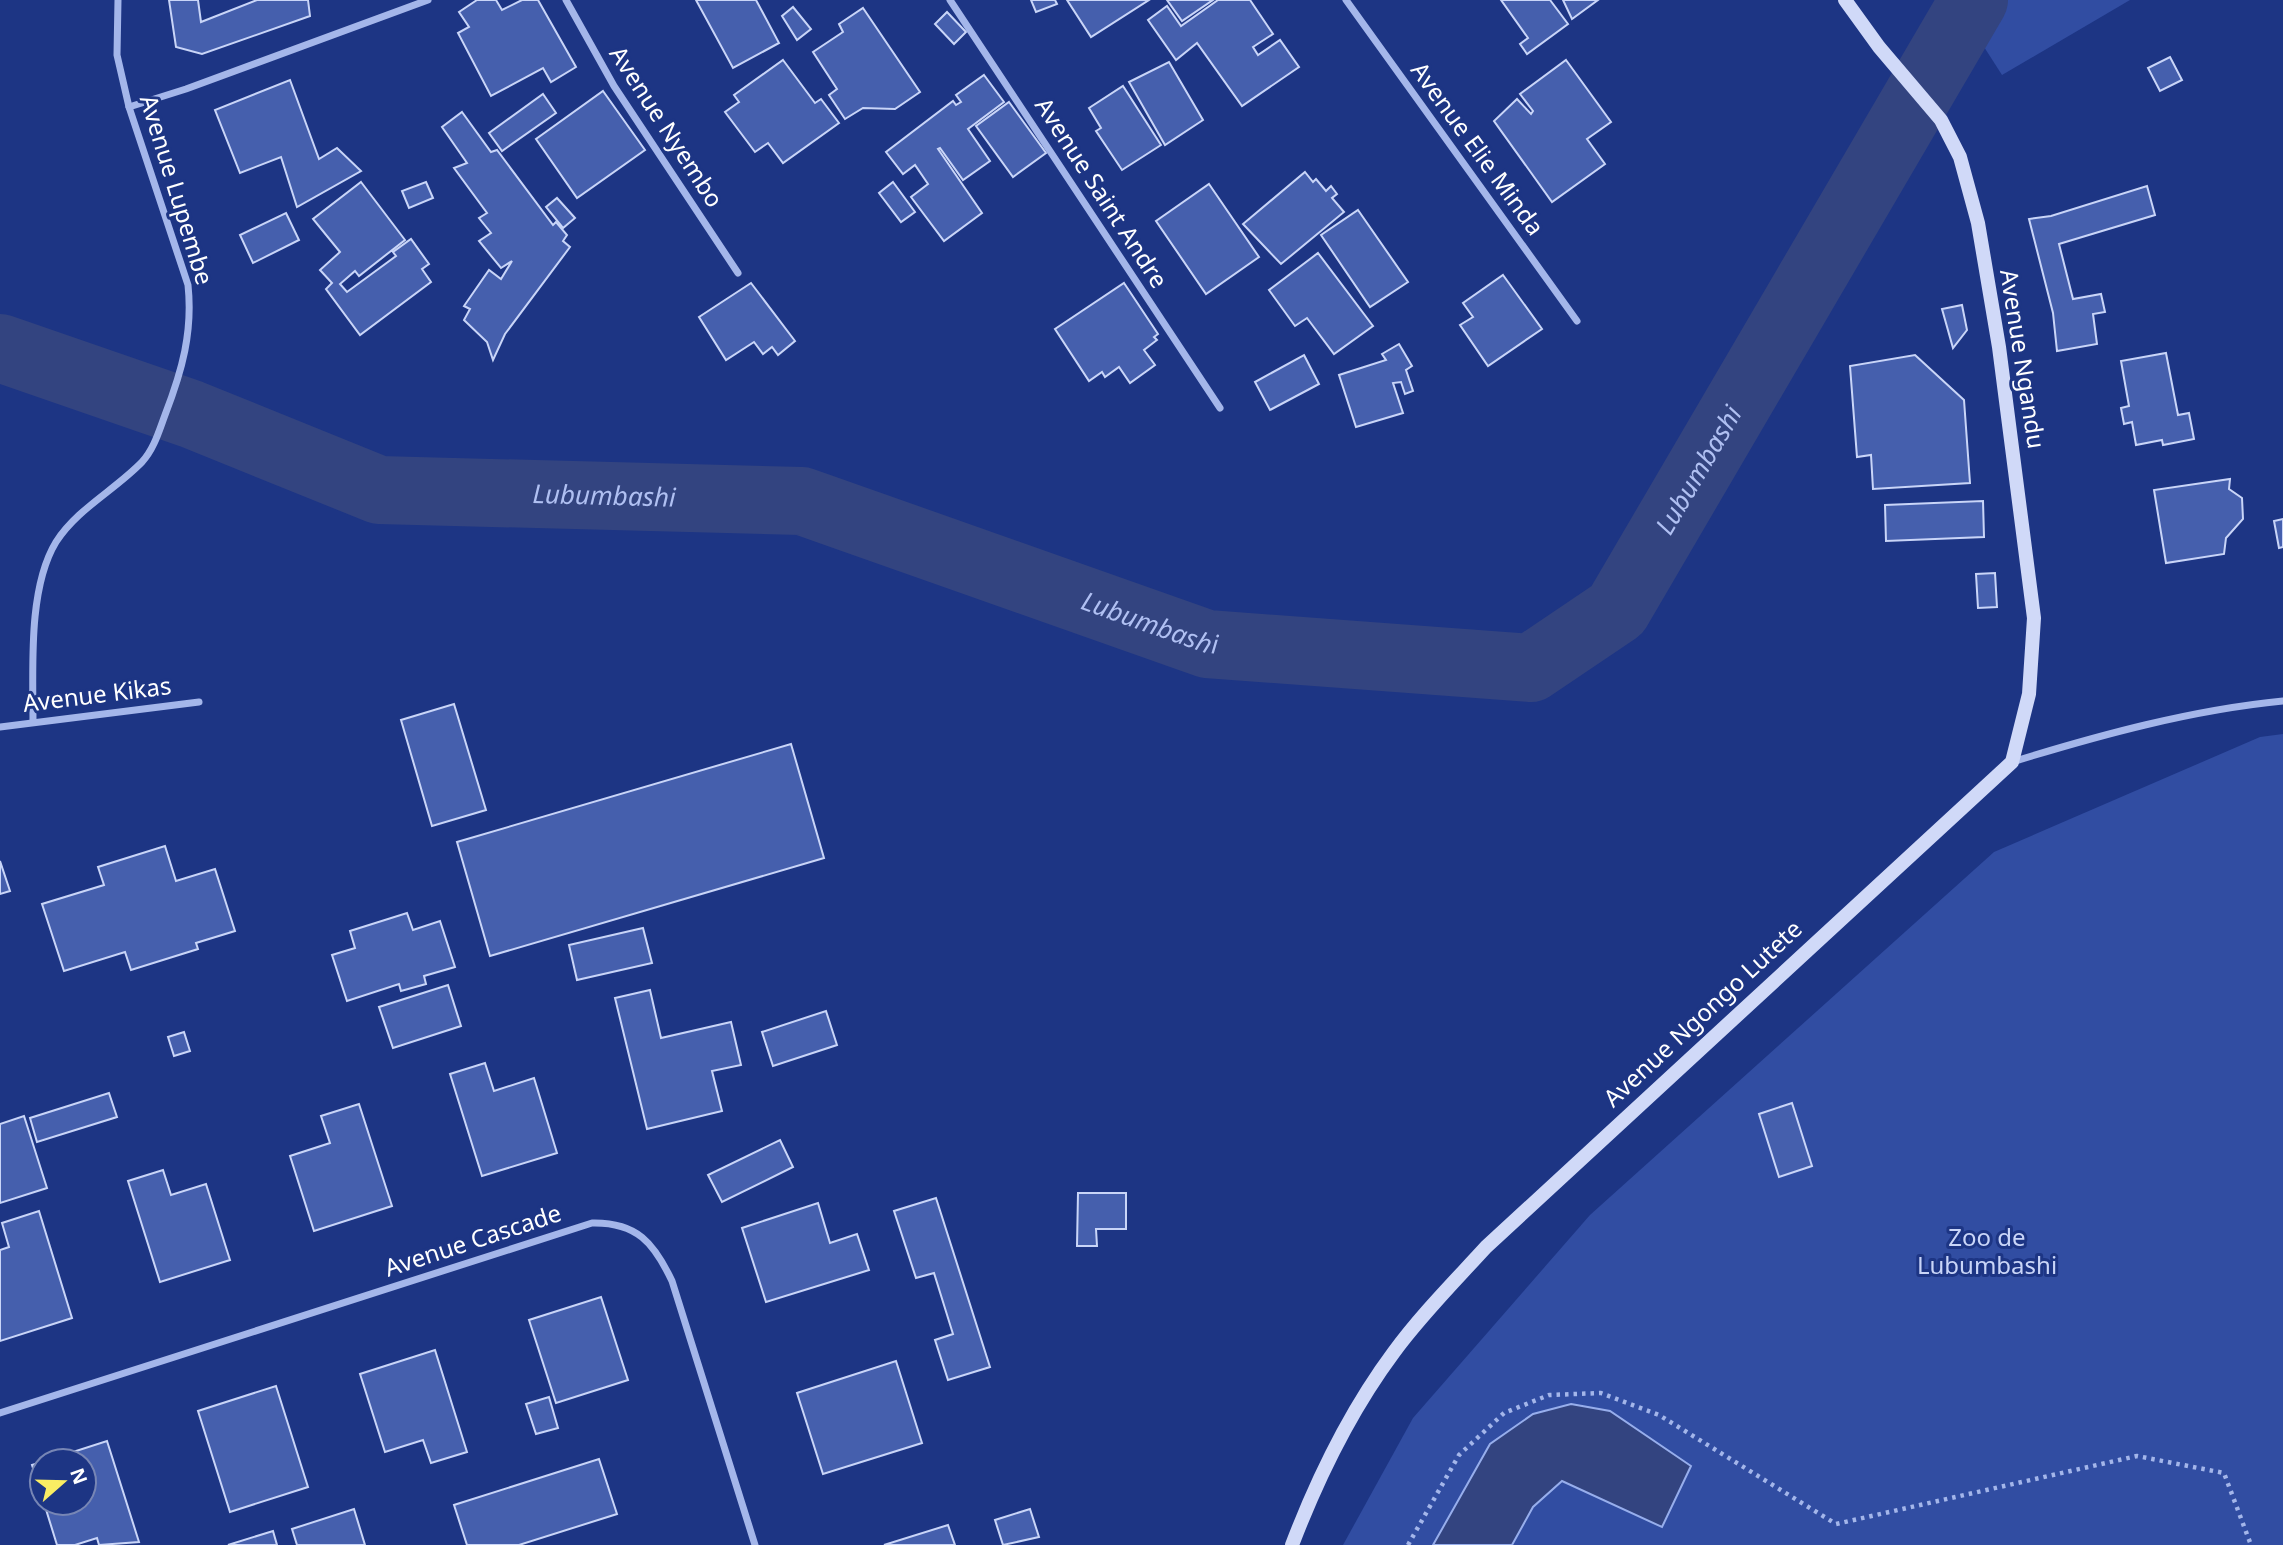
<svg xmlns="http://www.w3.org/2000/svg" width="2283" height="1545" font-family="'Noto Sans',sans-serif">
<rect width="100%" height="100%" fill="#1d3584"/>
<g fill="#314da2">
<polygon points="1954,0 2130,0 2002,75"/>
<polygon points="2283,734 2283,1545 1343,1545 1413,1418 1590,1215 1994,852 2260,737"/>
</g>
<polygon fill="#334480" stroke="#97aeec" stroke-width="2" points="1571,1404 1610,1411 1691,1466 1662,1527 1562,1481 1533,1507 1512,1545 1433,1545 1490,1444 1533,1414"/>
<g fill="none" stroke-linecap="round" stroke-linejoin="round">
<path stroke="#334480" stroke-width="68" id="s1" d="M0,348L191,414L379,490L802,501L1207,644L1531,668L1617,610L1974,0"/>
</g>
<g fill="#455fad" stroke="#c9d5f8" stroke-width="2">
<polygon points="169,0 198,0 201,22 257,0 308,0 310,16 202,54 176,47"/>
<polygon points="477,0 496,0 502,10 522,0 538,0 576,67 551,82 543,68 491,96 458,33 469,27 459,12"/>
<polygon points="696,0 756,0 779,43 733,68"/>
<polygon points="1031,0 1055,0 1057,4 1036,12"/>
<polygon points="1067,0 1149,0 1091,37"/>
<polygon points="1167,0 1213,0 1182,21"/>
<polygon points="1218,0 1250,0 1273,34 1253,47 1258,55 1280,40 1299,67 1242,106 1197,43 1176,60 1148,20 1167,6 1181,26"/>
<polygon points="1501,0 1550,0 1568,24 1527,54 1520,44 1528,38"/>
<polygon points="1563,0 1598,0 1572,19"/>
<polygon points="793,7 811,29 797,40 782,16"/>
<polygon points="863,8 920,92 895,109 863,108 845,119 829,95 837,89 813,52 843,32 839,24"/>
<polygon points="947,12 966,32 954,44 935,24"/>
<polygon points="2170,57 2182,80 2160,91 2148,68"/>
<polygon points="783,60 815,103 821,99 839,123 783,163 768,143 755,152 725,112 739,102 734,95"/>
<polygon points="1566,60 1611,122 1587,139 1605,164 1552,202 1494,121 1517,99 1531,114 1533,111 1520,94"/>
<polygon points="1169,62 1203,120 1165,145 1129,82"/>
<polygon points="984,75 1004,102 968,129 990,161 963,180 940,148 938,149 982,213 944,241 911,197 928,184 915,165 903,174 886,152 953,101 956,105 961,102 956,95"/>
<polygon points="290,80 319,159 337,148 361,171 297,207 281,157 240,173 215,110"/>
<polygon points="1123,86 1161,145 1122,170 1096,131 1101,128 1089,108"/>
<polygon points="603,91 645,150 577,198 536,139"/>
<polygon points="543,94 556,113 502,151 489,133"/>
<polygon points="1009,102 1046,153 1013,177 976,126"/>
<polygon points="462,112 491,152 497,150 553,225 556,222 567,235 563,241 570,247 505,334 493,360 487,342 464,320 470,309 464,306 489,270 501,279 512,261 501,268 479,241 491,233 479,218 487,213 454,168 467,163 442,127"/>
<polygon points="1305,172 1313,182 1316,179 1326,191 1331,186 1337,194 1332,198 1344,212 1281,264 1243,224"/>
<polygon points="361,182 405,240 359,276 355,271 340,284 347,292 396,256 393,252 411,239 429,264 422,269 431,282 360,335 326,289 332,283 320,270 340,252 313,219"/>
<polygon points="426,182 433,198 409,208 402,191"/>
<polygon points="893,182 915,212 901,222 879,193"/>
<polygon points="1209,184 1259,257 1206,294 1156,221"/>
<polygon points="2147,186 2155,215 2059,244 2073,299 2101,294 2105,312 2093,314 2097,344 2057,351 2053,313 2029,219 2051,216"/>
<polygon points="557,198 575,218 563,228 546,207"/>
<polygon points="1358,210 1408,282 1370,307 1321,235"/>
<polygon points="286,213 299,240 253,263 240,235"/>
<polygon points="1318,253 1373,326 1334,354 1307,318 1295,326 1269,290"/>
<polygon points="1503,275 1542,329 1488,366 1460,325 1473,317 1463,303"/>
<polygon points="751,283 795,341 778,355 772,347 763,354 754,342 726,360 699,317"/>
<polygon points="1124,283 1158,334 1154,337 1157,340 1144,350 1155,365 1130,383 1119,367 1105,377 1102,372 1089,381 1055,329"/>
<polygon points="1962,305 1967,330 1953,348 1942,309"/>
<polygon points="1399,344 1412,366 1406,370 1413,391 1405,394 1401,382 1393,383 1403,413 1356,427 1339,375 1386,360 1382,354"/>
<polygon points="2166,353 2178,415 2189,413 2194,439 2163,445 2162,440 2136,445 2132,422 2124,424 2121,408 2129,406 2121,361"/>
<polygon points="1304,355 1319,384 1270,410 1255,382"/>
<polygon points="1915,355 1964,400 1970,483 1873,489 1871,455 1857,457 1850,366"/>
<polygon points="2230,479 2229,489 2242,498 2243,519 2226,538 2224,554 2166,563 2154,490"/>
<polygon points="1983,501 1984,537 1886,541 1885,505"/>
<polygon points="2283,519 2283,547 2279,548 2274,521"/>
<polygon points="1995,573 1997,607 1978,608 1976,574"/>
<polygon points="454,704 486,810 432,826 401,720"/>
<polygon points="791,744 824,858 490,956 457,842"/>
<polygon points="165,846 176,881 215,869 235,931 196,943 198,949 131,970 125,952 64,971 42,904 104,885 98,867"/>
<polygon points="0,861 10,891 0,894"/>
<polygon points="407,913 413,930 440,921 455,967 424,976 426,984 401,991 399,984 347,1001 332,955 355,948 350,931"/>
<polygon points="643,928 652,963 577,980 569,945"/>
<polygon points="448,985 461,1026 393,1048 379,1007"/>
<polygon points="650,990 661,1038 731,1022 741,1065 712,1071 722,1111 647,1129 615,998"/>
<polygon points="826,1011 837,1045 773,1066 762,1032"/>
<polygon points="184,1032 190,1051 174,1056 168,1037"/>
<polygon points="485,1063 494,1091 534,1078 557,1153 482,1176 450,1074"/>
<polygon points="109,1093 117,1117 37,1142 30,1118"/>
<polygon points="1792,1103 1812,1166 1779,1177 1759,1114"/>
<polygon points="359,1104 392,1206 314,1231 290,1156 330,1143 321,1116"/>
<polygon points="24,1116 47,1188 0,1203 0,1124"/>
<polygon points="780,1140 793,1167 722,1202 708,1175"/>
<polygon points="163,1170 171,1195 206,1184 230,1260 160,1282 128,1181"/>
<polygon points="1078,1193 1126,1193 1126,1229 1096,1229 1097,1246 1077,1246"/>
<polygon points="936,1198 990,1367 948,1380 935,1340 953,1334 934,1273 916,1278 894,1211"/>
<polygon points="818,1203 830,1243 857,1234 869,1270 766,1302 742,1228"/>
<polygon points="39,1211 72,1318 0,1341 0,1250 9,1247 2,1223"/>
<polygon points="601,1297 628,1380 556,1403 529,1320"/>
<polygon points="435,1350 467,1452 431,1463 423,1440 385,1452 360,1374"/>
<polygon points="896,1361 922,1443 823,1474 797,1393"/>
<polygon points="276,1386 308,1487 230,1512 198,1411"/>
<polygon points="549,1397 558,1428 536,1434 526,1404"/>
<polygon points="107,1441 139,1542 99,1545 97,1538 75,1545 57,1545 44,1503 84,1503 84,1461 45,1461"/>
<polygon points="599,1459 617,1514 519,1545 467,1545 454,1505"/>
<polygon points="42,1462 42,1497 32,1465"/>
<polygon points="354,1509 365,1545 297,1545 292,1529"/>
<polygon points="1030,1509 1039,1537 1003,1545 995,1520"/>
<polygon points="948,1525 955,1545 884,1545"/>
<polygon points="273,1531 277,1545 228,1545"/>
</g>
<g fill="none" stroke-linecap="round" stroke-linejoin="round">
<polyline stroke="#a4b6ea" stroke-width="4.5" stroke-dasharray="3.5 5" stroke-linecap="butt" points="1408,1545 1459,1455 1504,1413 1549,1395 1601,1393 1659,1415 1836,1524 2137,1456 2224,1473 2251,1545"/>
<g stroke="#a4b6ea" stroke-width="7">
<polyline points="566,0 614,86 738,273"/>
<polyline points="950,0 1220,408"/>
<polyline points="1346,0 1577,321"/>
<polyline points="129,107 186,89 428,0"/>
<path d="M33,721C33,668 28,588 56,542C77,509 115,490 142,462C154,449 159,431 165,415C182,371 193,332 188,285L129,107L117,55L118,0"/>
<polyline points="0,727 199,702"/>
<path d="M2012,762C2100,735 2191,710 2283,701"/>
<path d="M0,1413L592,1223C637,1222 654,1243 672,1281L755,1545"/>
</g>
<path stroke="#d0d9f8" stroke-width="14" d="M1292,1545C1318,1477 1350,1411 1394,1352C1421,1315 1455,1281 1486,1247L2012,762L2029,694L2034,618L1999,347L1978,223L1960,157L1941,120L1879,47L1845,0"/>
</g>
<g text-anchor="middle" stroke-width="6" stroke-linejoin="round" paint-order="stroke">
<g font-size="24" fill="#fff" stroke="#1d3584">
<text transform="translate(666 127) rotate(57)" y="8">Avenue Nyembo</text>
<text transform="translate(1477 149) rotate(54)" y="8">Avenue Elie Minda</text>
<text transform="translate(176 190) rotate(73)" y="8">Avenue Lupembe</text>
<text transform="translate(1101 193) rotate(57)" y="8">Avenue Saint Andre</text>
<text transform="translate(2022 359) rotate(81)" y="8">Avenue Ngandu</text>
<text transform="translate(97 695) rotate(-7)" y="8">Avenue Kikas</text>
<text transform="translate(1703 1014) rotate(-43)" y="8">Avenue Ngongo Lutete</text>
<text transform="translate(473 1241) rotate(-18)" y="8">Avenue Cascade</text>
</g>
<g font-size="24" fill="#c9d5f8" stroke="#1d3584">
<text x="1987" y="1246">Zoo de<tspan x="1987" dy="28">Lubumbashi</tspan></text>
</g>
<g font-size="26" font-style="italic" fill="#b0c0f2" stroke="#1d3584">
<text dy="9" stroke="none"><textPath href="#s1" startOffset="1848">Lubumbashi</textPath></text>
<text dy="9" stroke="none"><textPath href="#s1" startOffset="630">Lubumbashi</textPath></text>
<text dy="9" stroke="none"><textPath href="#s1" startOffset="1197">Lubumbashi</textPath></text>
</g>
</g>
<g transform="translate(63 1482) rotate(70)"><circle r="33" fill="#1d3584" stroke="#7786b5" stroke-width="2"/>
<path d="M0-5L12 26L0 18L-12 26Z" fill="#faed63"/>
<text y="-10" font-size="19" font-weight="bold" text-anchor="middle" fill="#ffffff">N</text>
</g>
</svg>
